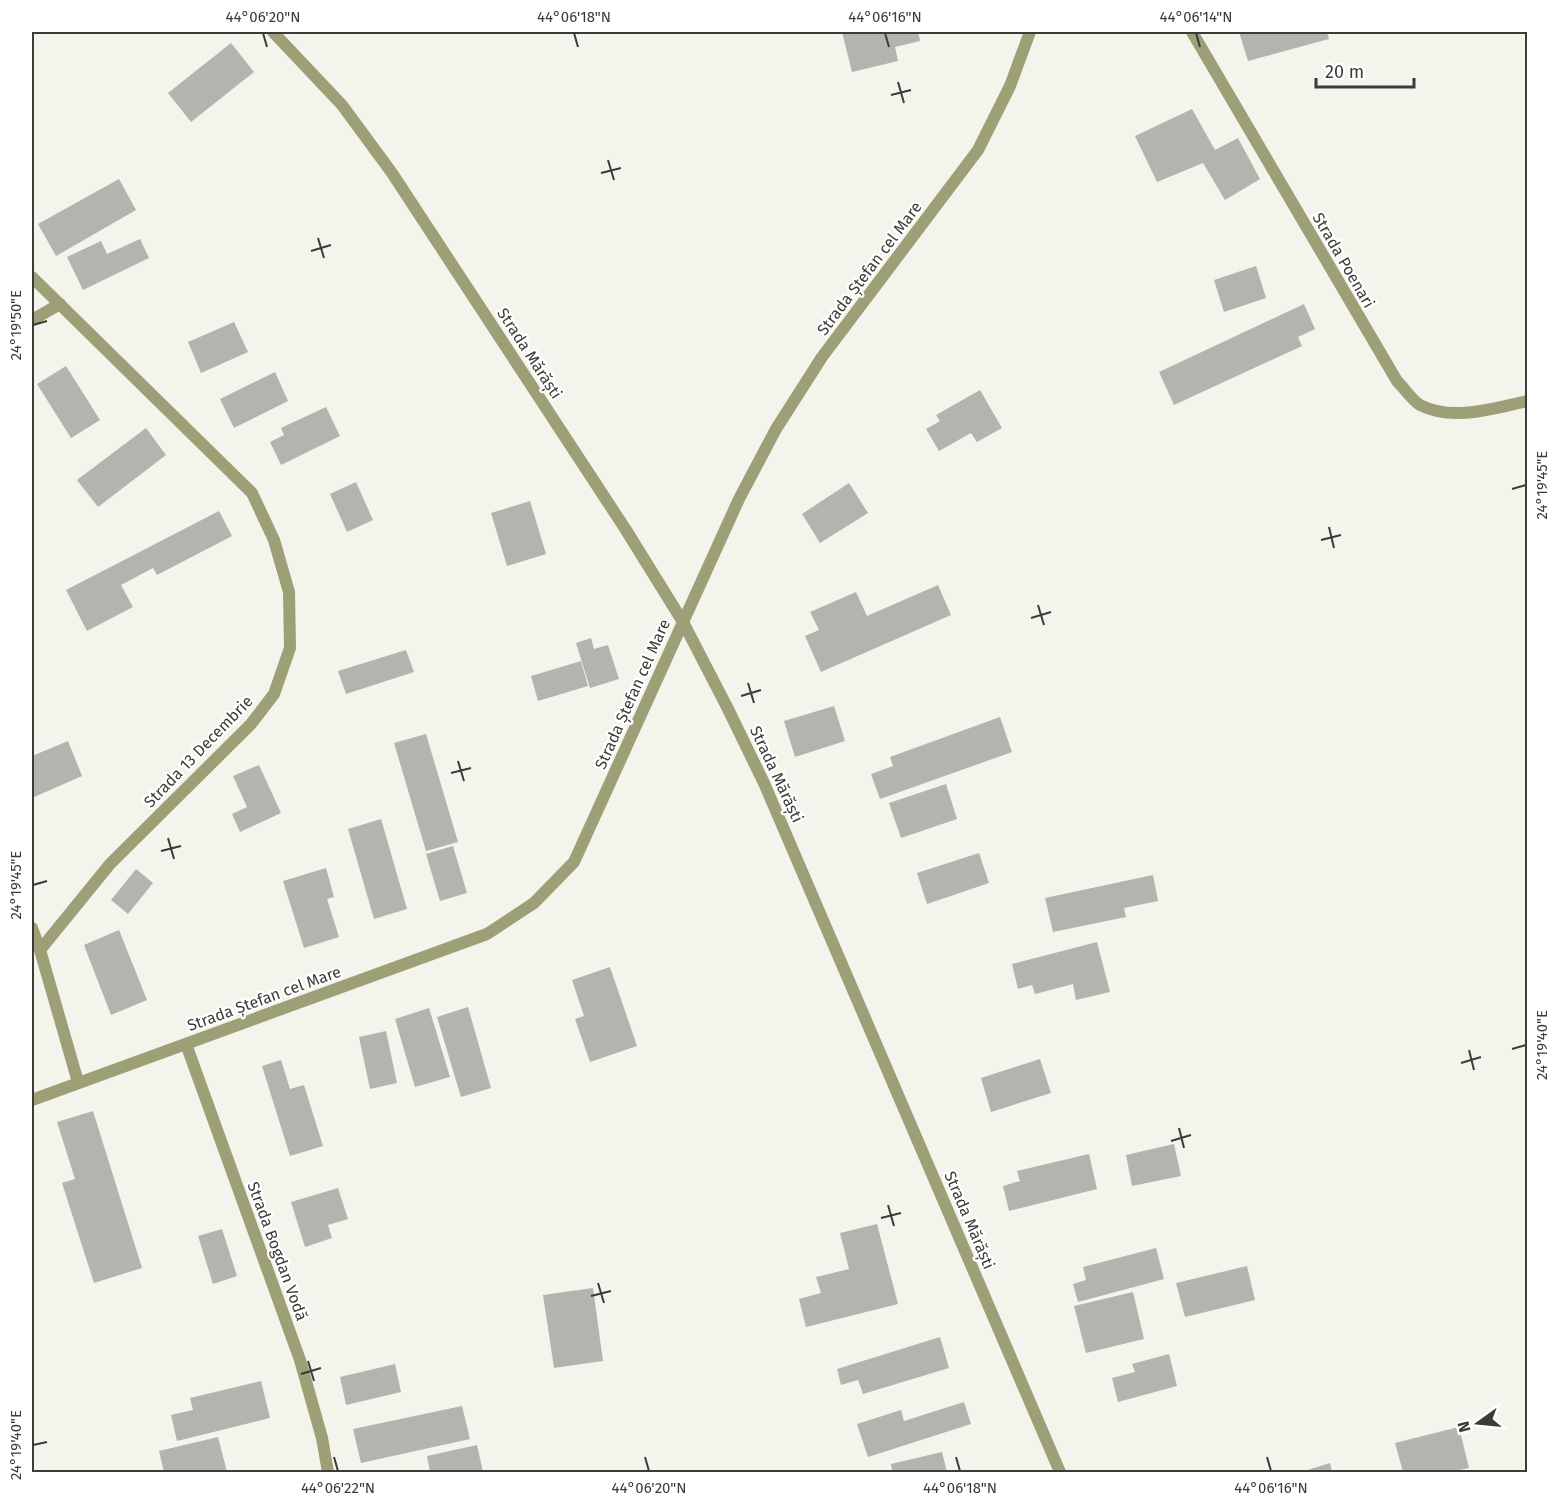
<svg xmlns="http://www.w3.org/2000/svg" width="1559" height="1504" font-family="'Fira Sans',sans-serif">
<rect width="100%" height="100%" fill="#f3f4ec"/>
<g fill="#b3b4ad">
<polygon points="842,32 918,32 920,41 895,47 898,61 852,72"/>
<polygon points="1239,32 1327,32 1329,39 1248,61"/>
<polygon points="231,43 254,72 191,122 168,93"/>
<polygon points="1192,109 1215,150 1238,138 1260,179 1225,200 1203,163 1157,182 1135,136"/>
<polygon points="119,179 136,210 56,256 38,224"/>
<polygon points="140,239 149,258 83,290 67,257 101,241 107,254"/>
<polygon points="1256,266 1266,298 1224,312 1214,280"/>
<polygon points="1304,304 1315,329 1298,337 1302,346 1174,405 1159,372"/>
<polygon points="234,322 248,352 201,373 188,342"/>
<polygon points="66,366 100,420 71,438 37,384"/>
<polygon points="275,372 288,401 234,428 220,399"/>
<polygon points="980,390 1002,428 977,442 971,433 939,451 926,429 940,421 936,415"/>
<polygon points="326,407 340,436 281,465 270,442 284,435 281,428"/>
<polygon points="146,428 166,455 98,507 77,480"/>
<polygon points="356,482 373,520 347,532 330,494"/>
<polygon points="849,483 868,513 820,543 802,514"/>
<polygon points="530,501 546,554 507,566 491,513"/>
<polygon points="219,511 232,536 157,575 153,568 121,585 133,607 87,631 66,590"/>
<polygon points="938,585 951,615 821,672 805,636 819,630 810,612 856,592 867,616"/>
<polygon points="591,638 594,649 608,645 619,679 590,688 576,643"/>
<polygon points="406,650 414,672 346,694 338,671"/>
<polygon points="581,661 588,686 538,701 531,676"/>
<polygon points="834,706 845,741 795,757 784,721"/>
<polygon points="1000,717 1012,752 880,799 871,774 893,766 890,757"/>
<polygon points="426,734 458,842 426,851 394,743"/>
<polygon points="68,741 82,776 32,798 32,756"/>
<polygon points="259,765 281,813 240,832 232,814 247,807 233,776"/>
<polygon points="946,784 957,819 901,838 889,803"/>
<polygon points="381,819 407,909 374,919 348,829"/>
<polygon points="453,846 467,893 440,901 426,854"/>
<polygon points="979,853 989,883 927,904 917,873"/>
<polygon points="326,868 334,897 327,899 339,937 304,948 283,881"/>
<polygon points="136,869 153,883 128,914 111,900"/>
<polygon points="1153,875 1158,901 1124,908 1126,917 1053,932 1045,898"/>
<polygon points="119,930 147,1000 111,1015 84,945"/>
<polygon points="1097,942 1110,992 1076,1000 1073,984 1035,994 1032,985 1018,989 1012,964"/>
<polygon points="610,967 637,1046 590,1062 575,1019 584,1016 572,980"/>
<polygon points="468,1007 491,1088 461,1097 437,1017"/>
<polygon points="429,1008 450,1077 415,1087 395,1019"/>
<polygon points="386,1031 397,1083 370,1089 359,1037"/>
<polygon points="1040,1059 1051,1093 991,1112 981,1078"/>
<polygon points="281,1060 290,1089 304,1085 323,1146 290,1156 262,1066"/>
<polygon points="93,1111 142,1268 94,1283 62,1183 75,1179 57,1122"/>
<polygon points="1174,1144 1181,1176 1132,1186 1126,1155"/>
<polygon points="1089,1154 1097,1189 1009,1211 1003,1186 1020,1181 1017,1171"/>
<polygon points="338,1188 348,1219 328,1225 332,1238 305,1247 291,1202"/>
<polygon points="877,1224 898,1304 806,1327 799,1299 821,1293 816,1277 849,1269 840,1233"/>
<polygon points="222,1229 237,1276 213,1284 198,1236"/>
<polygon points="1156,1248 1164,1279 1078,1302 1073,1284 1086,1280 1083,1267"/>
<polygon points="1247,1266 1255,1300 1185,1317 1176,1283"/>
<polygon points="593,1288 603,1361 554,1368 543,1295"/>
<polygon points="1133,1292 1144,1339 1086,1353 1074,1306"/>
<polygon points="940,1337 949,1368 863,1394 858,1380 841,1385 837,1369"/>
<polygon points="1169,1354 1177,1386 1118,1402 1112,1378 1135,1372 1132,1364"/>
<polygon points="395,1364 401,1392 346,1405 340,1377"/>
<polygon points="261,1381 270,1418 177,1441 171,1415 193,1410 190,1398"/>
<polygon points="964,1402 971,1424 868,1457 857,1424 901,1410 904,1421"/>
<polygon points="462,1406 470,1439 361,1463 353,1429"/>
<polygon points="1459,1427 1469,1468 1450,1472 1403,1472 1395,1443"/>
<polygon points="218,1437 227,1472 164,1472 159,1451"/>
<polygon points="477,1445 483,1472 430,1472 427,1456"/>
<polygon points="942,1452 947,1472 887,1472 892,1471 891,1464"/>
<polygon points="1330,1463 1332,1472 1301,1472"/>
</g>
<g fill="none" stroke-linecap="round" stroke-linejoin="round">
<g stroke="#9d9f77" stroke-width="12">
<polyline points="273,32 342,105 392,173 626,530 683,622 727,707 764,783 1060,1472"/>
<path d="M1192,32L1397,381C1404,388 1412,400 1420,405C1453,422 1494,408 1528,401"/>
<polyline points="32,277 252,493 274,540 289,592 290,648 274,694 251,724 110,864 40,950"/>
<polyline points="32,320 60,304"/>
<polyline points="32,928 40,950 78,1082"/>
<polyline points="186,1044 300,1360 322,1438 328,1472"/>
<polyline points="32,1100 487,934 534,903 574,862 739,499 776,429 822,357 978,150 1010,86 1030,32"/>
</g>
</g>
<path fill="none" stroke="#3b3b38" stroke-width="2" d="M263,33L267,47M574,33L578,47M885,33L889,47M1196,33L1200,47M898,82L904,103M891,95L911,90M608,160L614,180M601,173L621,168M318,238L324,258M311,251L331,245M33,325L47,321M1512,489L1526,485M1329,527L1334,548M1321,540L1341,535M1038,605L1044,625M1031,618L1051,612M748,683L754,703M741,696L761,690M458,761L464,781M451,773L471,768M168,838L174,859M161,851L181,846M33,885L47,881M1512,1049L1526,1045M1469,1050L1474,1070M1461,1063L1481,1057M1179,1128L1184,1148M1171,1141L1191,1135M888,1205L894,1226M881,1218L901,1213M598,1283L604,1303M591,1296L611,1291M308,1361L314,1381M301,1374L321,1368M33,1445L47,1442M334,1457L338,1471M645,1457L649,1471M956,1457L960,1471M1267,1457L1271,1471"/>
<g text-anchor="middle" stroke-width="4.5" stroke-linejoin="round" paint-order="stroke">
<g font-size="16" fill="#3b3b38" stroke="#fff">
<text transform="translate(1344 260) rotate(60)" y="6">Strada Poenari</text>
<text transform="translate(869 268) rotate(-53)" y="6">Strada Ștefan cel Mare</text>
<text transform="translate(530 353) rotate(57)" y="6">Strada Mărăști</text>
<text transform="translate(632 694) rotate(-66)" y="6">Strada Ștefan cel Mare</text>
<text transform="translate(198 751) rotate(-46)" y="6">Strada 13 Decembrie</text>
<text transform="translate(777 774) rotate(65)" y="6">Strada Mărăști</text>
<text transform="translate(264 998) rotate(-20)" y="6">Strada Ștefan cel Mare</text>
<text transform="translate(970 1220) rotate(67)" y="6">Strada Mărăști</text>
<text transform="translate(278 1251) rotate(70)" y="6">Strada Bogdan Vodă</text>
</g>
</g>
<rect width="1559" height="1504" fill="none" stroke="#ffffff" stroke-width="66"/>
<g transform="translate(1478 1423) rotate(255)" stroke="#ffffff" stroke-width="4.5" paint-order="stroke">
<path d="M0-4.5L10 22L0 15L-10 22Z" fill="#3b3b38"/>
<text y="-9" font-size="16" font-weight="bold" text-anchor="middle" fill="#3b3b38">N</text>
</g>
<path d="M1316 78v9h98v-9" fill="none" stroke="#3b3b38" stroke-width="3"/>
<text x="1325" y="78" font-size="18" fill="#3b3b38" stroke="#ffffff" stroke-width="4.5" paint-order="stroke">20 m</text>
<rect x="33" y="33" width="1493" height="1438" fill="none" stroke="#3b3b38" stroke-width="2"/>
<g font-size="15" text-anchor="middle" fill="#3b3b38">
<text x="263" y="22">44°06'20"N</text>
<text x="574" y="22">44°06'18"N</text>
<text x="885" y="22">44°06'16"N</text>
<text x="1196" y="22">44°06'14"N</text>
<text transform="translate(16 325) rotate(-90)" y="5">24°19'50"E</text>
<text transform="translate(1542 485) rotate(-90)" y="5">24°19'45"E</text>
<text transform="translate(16 885) rotate(-90)" y="5">24°19'45"E</text>
<text transform="translate(1542 1045) rotate(-90)" y="5">24°19'40"E</text>
<text transform="translate(16 1445) rotate(-90)" y="5">24°19'40"E</text>
<text x="338" y="1493">44°06'22"N</text>
<text x="649" y="1493">44°06'20"N</text>
<text x="960" y="1493">44°06'18"N</text>
<text x="1271" y="1493">44°06'16"N</text>
</g>
</svg>
